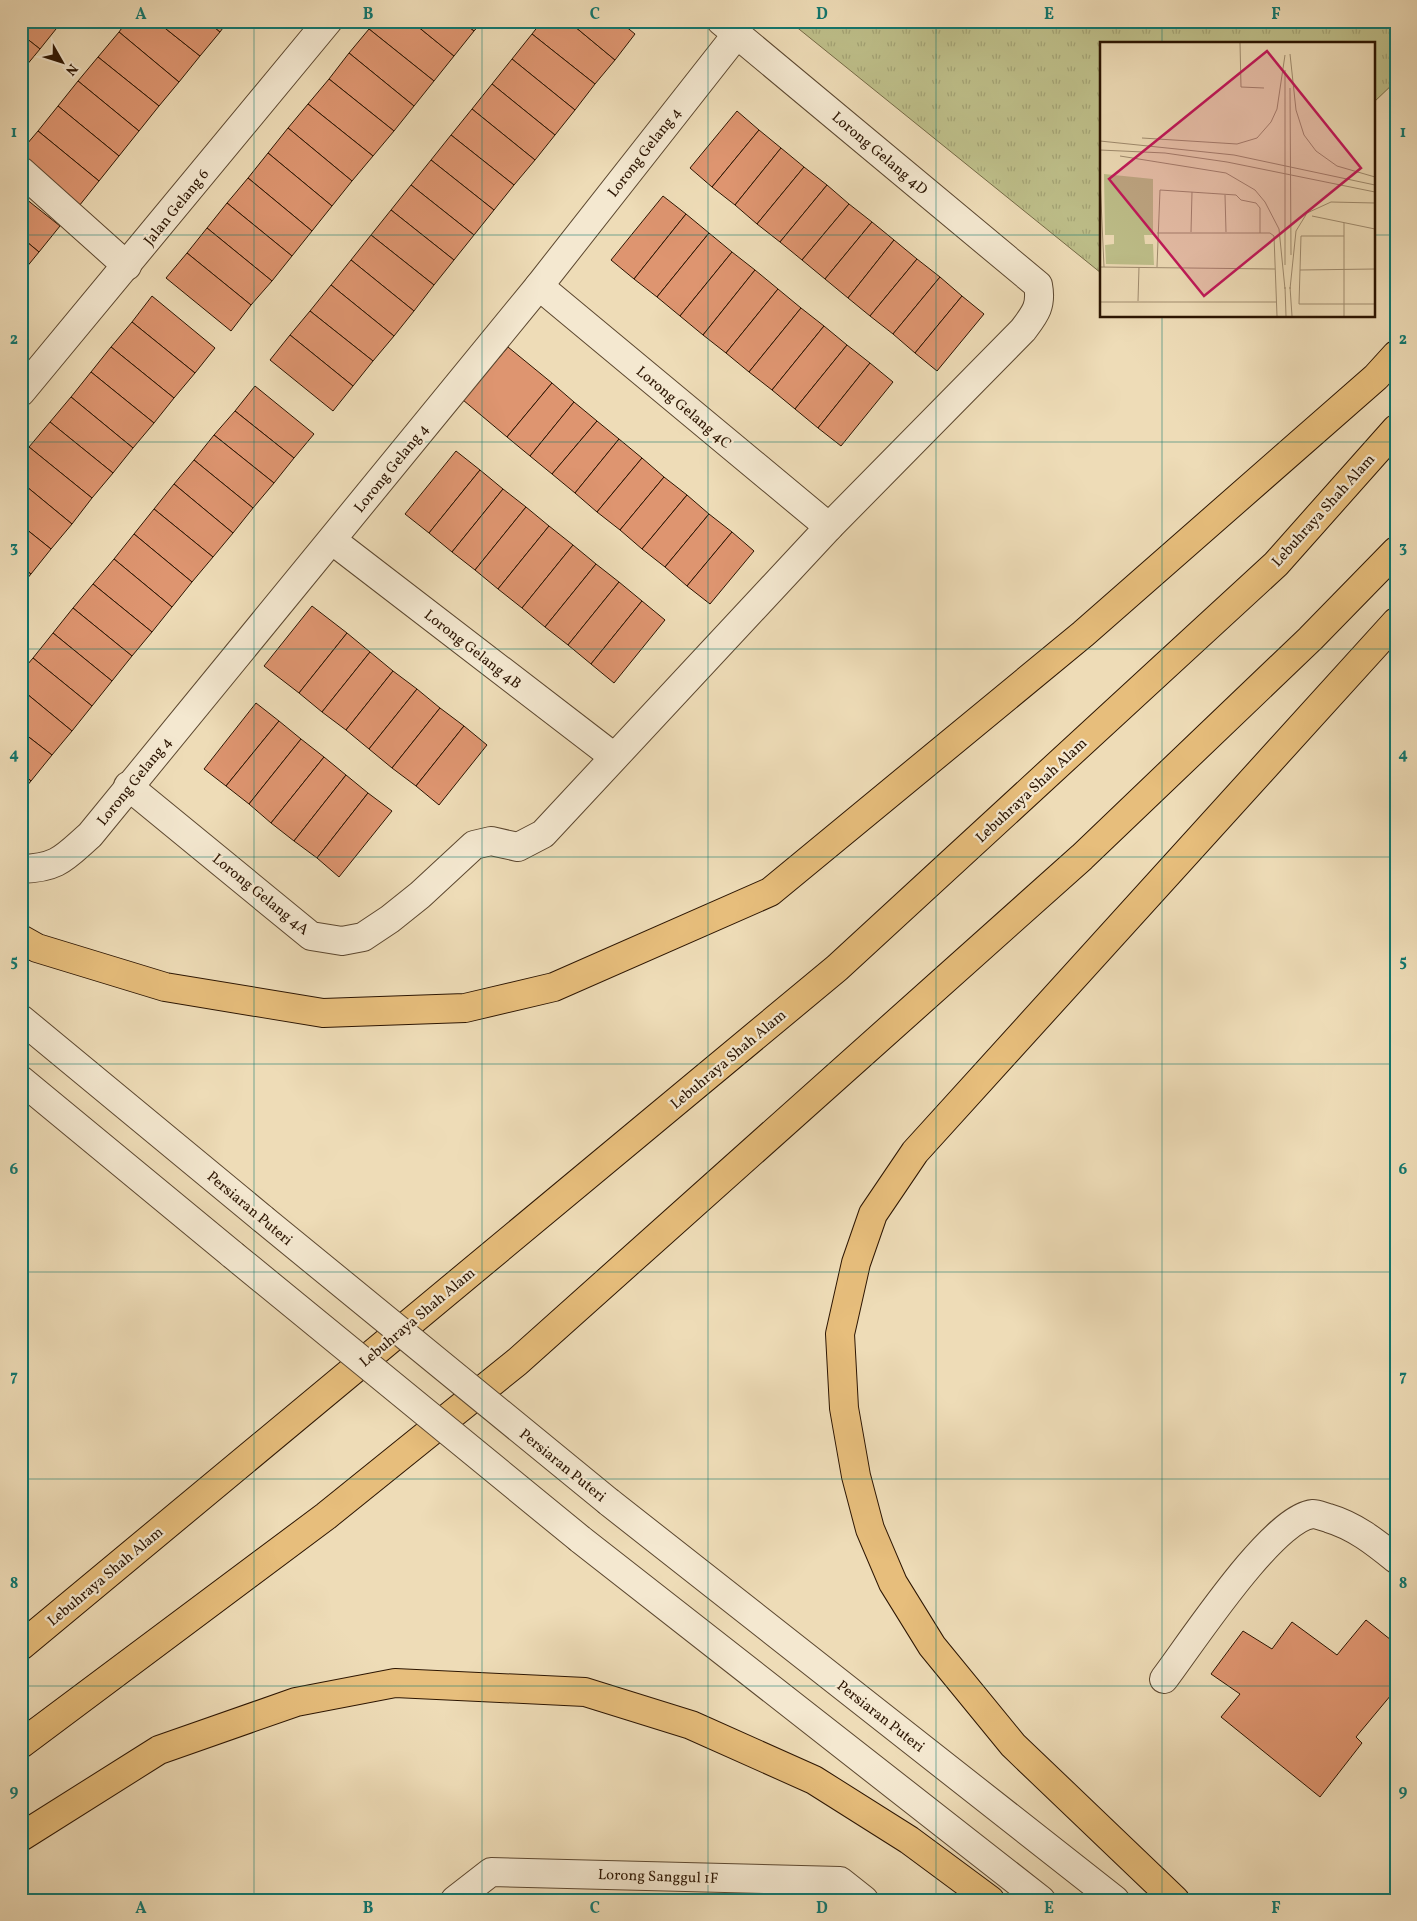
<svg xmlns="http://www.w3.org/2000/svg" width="1417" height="1921" font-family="Vollkorn,serif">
<defs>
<pattern id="park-tufts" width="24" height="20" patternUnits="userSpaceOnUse" patternTransform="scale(1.25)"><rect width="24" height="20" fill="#bebf8a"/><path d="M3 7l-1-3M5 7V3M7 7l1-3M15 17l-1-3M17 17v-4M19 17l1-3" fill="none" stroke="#a3a375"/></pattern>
</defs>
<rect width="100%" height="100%" fill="#eedcb7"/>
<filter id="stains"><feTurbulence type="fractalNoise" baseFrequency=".004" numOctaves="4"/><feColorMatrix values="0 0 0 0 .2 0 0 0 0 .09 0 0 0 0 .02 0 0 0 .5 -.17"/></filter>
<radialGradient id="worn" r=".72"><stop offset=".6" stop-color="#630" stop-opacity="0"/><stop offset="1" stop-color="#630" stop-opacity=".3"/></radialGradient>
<polygon fill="url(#park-tufts)" stroke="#756a46" points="789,21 1396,21 1396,81 1373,103 1373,44 1101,44 1101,273"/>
<g fill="#de9570" stroke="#2c1502">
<polygon points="21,21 57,21 60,24 40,49 21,34"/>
<polygon points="127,21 156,21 200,56 179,82 119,32"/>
<polygon points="156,21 207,21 220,32 200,56"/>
<polygon points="207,21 228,21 220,32"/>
<polygon points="375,21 411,21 454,56 434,81 369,29"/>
<polygon points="411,21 462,21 474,31 454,56"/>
<polygon points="462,21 483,21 474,31"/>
<polygon points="542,21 568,21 615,60 595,84 532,34"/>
<polygon points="568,21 619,21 635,34 615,60"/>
<polygon points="369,29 434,81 414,106 349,53"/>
<polygon points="119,32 179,82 159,106 98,57"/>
<polygon points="21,34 40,49 21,72"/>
<polygon points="532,34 595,84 575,110 512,59"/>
<polygon points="349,53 414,106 394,131 329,79"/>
<polygon points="98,57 159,106 139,131 78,81"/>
<polygon points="512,59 575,110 555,135 492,84"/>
<polygon points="329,79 394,131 373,156 308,104"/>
<polygon points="78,81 139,131 119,156 58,106"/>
<polygon points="492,84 555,135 535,160 472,109"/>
<polygon points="308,104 373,156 352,181 288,128"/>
<polygon points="58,106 119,156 99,181 38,131"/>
<polygon points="472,109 535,160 514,185 451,135"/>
<polygon points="737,111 759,130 712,187 690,168"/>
<polygon points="288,128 352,181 332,206 268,153"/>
<polygon points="759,130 781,148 735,205 712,187"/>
<polygon points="38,131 99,181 79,206 21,158 21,151"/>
<polygon points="451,135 514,185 494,210 431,160"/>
<polygon points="781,148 804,167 757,224 735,205"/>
<polygon points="268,153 332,206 312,231 248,178"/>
<polygon points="431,160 494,210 474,235 411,185"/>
<polygon points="804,167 827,185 780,242 757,224"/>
<polygon points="248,178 312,231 292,256 227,203"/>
<polygon points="411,185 474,235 454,260 391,210"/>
<polygon points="827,185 849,204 802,260 780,242"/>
<polygon points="21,195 60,226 39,252 21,237"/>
<polygon points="663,196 686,214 634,279 611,260"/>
<polygon points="227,203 292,256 272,281 207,228"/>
<polygon points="849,204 872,222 825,279 802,260"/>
<polygon points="391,210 454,260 434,285 371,235"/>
<polygon points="686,214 709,233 657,297 634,279"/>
<polygon points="872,222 894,240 848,298 825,279"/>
<polygon points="207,228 272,281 251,305 187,253"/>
<polygon points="709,233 732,252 680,316 657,297"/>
<polygon points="371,235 434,285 414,311 351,260"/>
<polygon points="21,237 39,252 21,274"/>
<polygon points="894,240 917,259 870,316 848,298"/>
<polygon points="732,252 755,270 703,335 680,316"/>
<polygon points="187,253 251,305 231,331 166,278"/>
<polygon points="917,259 940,277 893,334 870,316"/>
<polygon points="351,260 414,311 394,336 331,285"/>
<polygon points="755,270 778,289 726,353 703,335"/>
<polygon points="940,277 962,296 915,353 893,334"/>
<polygon points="331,285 394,336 373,361 310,311"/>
<polygon points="778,289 801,308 749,372 726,353"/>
<polygon points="152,296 215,348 195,373 132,322"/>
<polygon points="962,296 984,314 937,371 915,353"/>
<polygon points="801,308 824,326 772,390 749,372"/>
<polygon points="310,311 373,361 353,386 290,335"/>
<polygon points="132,322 195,373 174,398 111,347"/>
<polygon points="824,326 847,345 795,409 772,390"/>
<polygon points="290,335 353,386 333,411 270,360"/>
<polygon points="847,345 870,363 818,428 795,409"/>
<polygon points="111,347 174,398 154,423 91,372"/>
<polygon points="508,347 552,383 507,437 463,400"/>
<polygon points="870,363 893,382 841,446 818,428"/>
<polygon points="91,372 154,423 133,448 71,397"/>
<polygon points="552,383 574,402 530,456 507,437"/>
<polygon points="255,386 314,434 294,458 235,411"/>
<polygon points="71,397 133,448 113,473 50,422"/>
<polygon points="574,402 597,421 552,474 530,456"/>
<polygon points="235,411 294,458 274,483 214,435"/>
<polygon points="597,421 619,439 575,493 552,474"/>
<polygon points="50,422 113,473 92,498 29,447"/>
<polygon points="214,435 274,483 253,508 194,460"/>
<polygon points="619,439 642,458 597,512 575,493"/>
<polygon points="29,447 92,498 72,524 21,482 21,458"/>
<polygon points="456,451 480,470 429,533 405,514"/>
<polygon points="642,458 664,477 620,530 597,512"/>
<polygon points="194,460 253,508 233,533 174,484"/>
<polygon points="480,470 503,489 452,552 429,533"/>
<polygon points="664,477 687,495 642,549 620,530"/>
<polygon points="21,482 72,524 51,549 21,525"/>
<polygon points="174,484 233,533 213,557 154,509"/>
<polygon points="503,489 526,507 475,570 452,552"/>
<polygon points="687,495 709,514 665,567 642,549"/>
<polygon points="526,507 549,526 498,589 475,570"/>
<polygon points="154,509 213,557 192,582 134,534"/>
<polygon points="709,514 732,532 687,586 665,567"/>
<polygon points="21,525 51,549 31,574 21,567"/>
<polygon points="549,526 573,545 522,608 498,589"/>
<polygon points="732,532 754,551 710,604 687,586"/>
<polygon points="134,534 192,582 172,607 114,559"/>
<polygon points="573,545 596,564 545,627 522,608"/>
<polygon points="114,559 172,607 152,632 93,584"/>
<polygon points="596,564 619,582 568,645 545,627"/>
<polygon points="21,567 31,574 21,586"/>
<polygon points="619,582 642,601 591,664 568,645"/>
<polygon points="93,584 152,632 132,656 73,608"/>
<polygon points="642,601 665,620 614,683 591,664"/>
<polygon points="312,606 347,633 299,693 264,666"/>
<polygon points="73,608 132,656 112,681 53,633"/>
<polygon points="53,633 112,681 92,706 33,658"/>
<polygon points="347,633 370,652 322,712 299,693"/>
<polygon points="370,652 393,671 346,730 322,712"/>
<polygon points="33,658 92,706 72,731 21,689 21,672"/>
<polygon points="393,671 417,689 369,749 346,730"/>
<polygon points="21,689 72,731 52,755 21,731"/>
<polygon points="417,689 440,708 392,768 369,749"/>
<polygon points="256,703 279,721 226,786 204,769"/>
<polygon points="440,708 464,726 416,786 392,768"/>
<polygon points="279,721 301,739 249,804 226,786"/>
<polygon points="464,726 487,745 439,805 416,786"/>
<polygon points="21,731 52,755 31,781 21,772"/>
<polygon points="301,739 324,757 271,823 249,804"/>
<polygon points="324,757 346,775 294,841 271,823"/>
<polygon points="21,772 31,781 21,793"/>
<polygon points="346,775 368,793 317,858 294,841"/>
<polygon points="368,793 392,811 339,877 317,858"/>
<polygon points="1366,1620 1396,1644 1396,1689 1356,1737 1362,1743 1320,1797 1221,1717 1240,1694 1211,1674 1243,1631 1272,1649 1292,1622 1337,1655"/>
</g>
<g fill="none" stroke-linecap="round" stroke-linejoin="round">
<defs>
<g id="minor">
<polyline points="21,171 127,266"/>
<polyline points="539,286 829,527"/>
<polyline points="21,392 328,21"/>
<polyline points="333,541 614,757"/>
<path d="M128,786L311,936L342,941L363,937L390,919L420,895L474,845L491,841L518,847L543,834L829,527L1023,330C1035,314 1042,306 1038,285L721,21"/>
<path d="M21,869C58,868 64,858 90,835L539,286L737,34"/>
<polyline points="21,1019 263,1219"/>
<polyline points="21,1080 233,1255"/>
<polyline points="609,1502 1115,1900"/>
<polyline points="580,1539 1041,1900"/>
<path d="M1164,1679C1190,1645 1273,1517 1313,1514C1317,1514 1324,1517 1328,1518C1355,1526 1375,1542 1396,1559"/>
<polyline points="455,1900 491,1872 840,1881 864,1900"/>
</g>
<g id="highway">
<polyline points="21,939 37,948 165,987 323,1013 465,1008 554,987 770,892 1083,634 1376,377 1396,355"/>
<polyline points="21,1646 837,968 1276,564 1396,429"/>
<polyline points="21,1744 326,1516 517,1362 1082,857 1310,639 1396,551"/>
<polyline points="21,1837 159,1750 296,1702 395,1683 585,1692 691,1725 814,1780 909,1840 990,1900"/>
<polyline points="1175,1900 1013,1745 932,1646 893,1583 870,1529 856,1476 844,1408 840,1334 856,1263 873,1214 915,1152 1396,622"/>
</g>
</defs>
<use href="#minor" stroke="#5c472f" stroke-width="30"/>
<use href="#highway" stroke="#2c1502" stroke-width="30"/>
<use href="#minor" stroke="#f4e8d0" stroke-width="28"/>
<use href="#highway" stroke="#e7be7c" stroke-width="28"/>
<defs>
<g id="minor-bridge">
<polyline points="263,1219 609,1502"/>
<polyline points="233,1255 580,1539"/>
</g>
</defs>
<use href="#minor-bridge" stroke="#5c472f" stroke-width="30" stroke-linecap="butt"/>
<use href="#minor-bridge" stroke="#f4e8d0" stroke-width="28"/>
</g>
<path fill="none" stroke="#0f766e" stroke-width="1" stroke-opacity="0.55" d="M254,21V1900M482,21V1900M708,21V1900M936,21V1900M1162,21V44M21,235H1101M1373,235H1396M1162,316V1900M21,442H1396M21,649H1396M21,857H1396M21,1064H1396M21,1272H1396M21,1479H1396M21,1686H1396"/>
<g text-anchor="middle" stroke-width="4.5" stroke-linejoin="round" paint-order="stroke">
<g font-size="15" fill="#2c1502" stroke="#f4e8d0">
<text transform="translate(644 152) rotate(-52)" y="5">Lorong Gelang 4</text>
<text transform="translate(880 153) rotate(40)" y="5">Lorong Gelang 4D</text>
<text transform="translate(176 207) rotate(-51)" y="5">Jalan Gelang 6</text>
<text transform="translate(684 407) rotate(40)" y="5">Lorong Gelang 4C</text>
<text transform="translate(391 468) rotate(-51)" y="5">Lorong Gelang 4</text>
<text transform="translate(1323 510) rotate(-48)" y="5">Lebuhraya Shah Alam</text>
<text transform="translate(473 649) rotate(38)" y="5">Lorong Gelang 4B</text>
<text transform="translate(134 781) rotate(-51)" y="5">Lorong Gelang 4</text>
<text transform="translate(1031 790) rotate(-43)" y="5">Lebuhraya Shah Alam</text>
<text transform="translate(261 894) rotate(39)" y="5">Lorong Gelang 4A</text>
<text transform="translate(728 1059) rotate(-40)" y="5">Lebuhraya Shah Alam</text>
<text transform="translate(250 1208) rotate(40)" y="5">Persiaran Puteri</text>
<text transform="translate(417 1317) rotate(-40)" y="5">Lebuhraya Shah Alam</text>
<text transform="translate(563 1465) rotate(39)" y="5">Persiaran Puteri</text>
<text transform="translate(105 1576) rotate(-40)" y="5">Lebuhraya Shah Alam</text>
<text transform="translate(881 1716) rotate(38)" y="5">Persiaran Puteri</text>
<text transform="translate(658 1876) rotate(2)" y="5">Lorong Sanggul 1F</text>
</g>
</g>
<g transform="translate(1100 42)">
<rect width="275" height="275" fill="#eedcb7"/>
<path d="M4,132L53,137V193H44L45,202H53L54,223L6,222L5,203L14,202V193H5Z" fill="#bebf8a"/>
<path fill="none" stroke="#a08c6f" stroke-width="1" d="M140,1L141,45L164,46M190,12L196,68L204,93L216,109L237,124L275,135M185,28V223M190,46L191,213M42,96L137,102L157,96L171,80L177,67L185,13M0,99L134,113L275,143M0,108L65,111L127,120L275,150M20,114L126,131L155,148L165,160L179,187L185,247M0,136L4,225M125,153L126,190M212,174L275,187M244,181V274M91,190L92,150M57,191H170L174,194L177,274M0,225L175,227M57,225L60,148L136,153L141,158L156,161L160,166V191M275,227L200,228L199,262H275M200,228L201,194H244M185,245L186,274M190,245L192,274M190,247L196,189L207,171L231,160L275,161M38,259L39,225M0,260H177"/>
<path fill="#c2185b" fill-opacity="0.15" stroke="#c2185b" stroke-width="2.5" d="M167,9L261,126L104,254L9,137Z"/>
<rect width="275" height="275" fill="none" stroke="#2c1502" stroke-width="2.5"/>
</g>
<rect width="1417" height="1921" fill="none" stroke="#eedcb7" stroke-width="55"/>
<g transform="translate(62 62) rotate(129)" stroke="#f4e8d0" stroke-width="4" paint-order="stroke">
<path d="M0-4L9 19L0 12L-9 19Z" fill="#2c1502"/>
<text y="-8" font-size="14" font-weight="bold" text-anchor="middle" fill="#2c1502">N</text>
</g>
<rect x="28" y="28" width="1362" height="1866" fill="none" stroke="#0f766e" stroke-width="2"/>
<g font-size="16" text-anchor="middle" font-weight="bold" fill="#0f766e">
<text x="141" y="19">A</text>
<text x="368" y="19">B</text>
<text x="595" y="19">C</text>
<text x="822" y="19">D</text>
<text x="1049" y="19">E</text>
<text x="1276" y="19">F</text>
<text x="14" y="137">1</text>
<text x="1403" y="137">1</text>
<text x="14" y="344">2</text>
<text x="1403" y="344">2</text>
<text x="14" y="552">3</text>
<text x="1403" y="552">3</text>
<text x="14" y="759">4</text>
<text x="1403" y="759">4</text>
<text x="14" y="966">5</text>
<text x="1403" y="966">5</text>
<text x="14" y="1174">6</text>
<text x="1403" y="1174">6</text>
<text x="14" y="1381">7</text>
<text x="1403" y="1381">7</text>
<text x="14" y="1588">8</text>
<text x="1403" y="1588">8</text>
<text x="14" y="1796">9</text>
<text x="1403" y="1796">9</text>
<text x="141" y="1913">A</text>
<text x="368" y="1913">B</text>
<text x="595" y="1913">C</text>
<text x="822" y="1913">D</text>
<text x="1049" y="1913">E</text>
<text x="1276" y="1913">F</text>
</g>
<rect width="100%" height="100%" filter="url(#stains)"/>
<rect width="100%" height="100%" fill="url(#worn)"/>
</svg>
